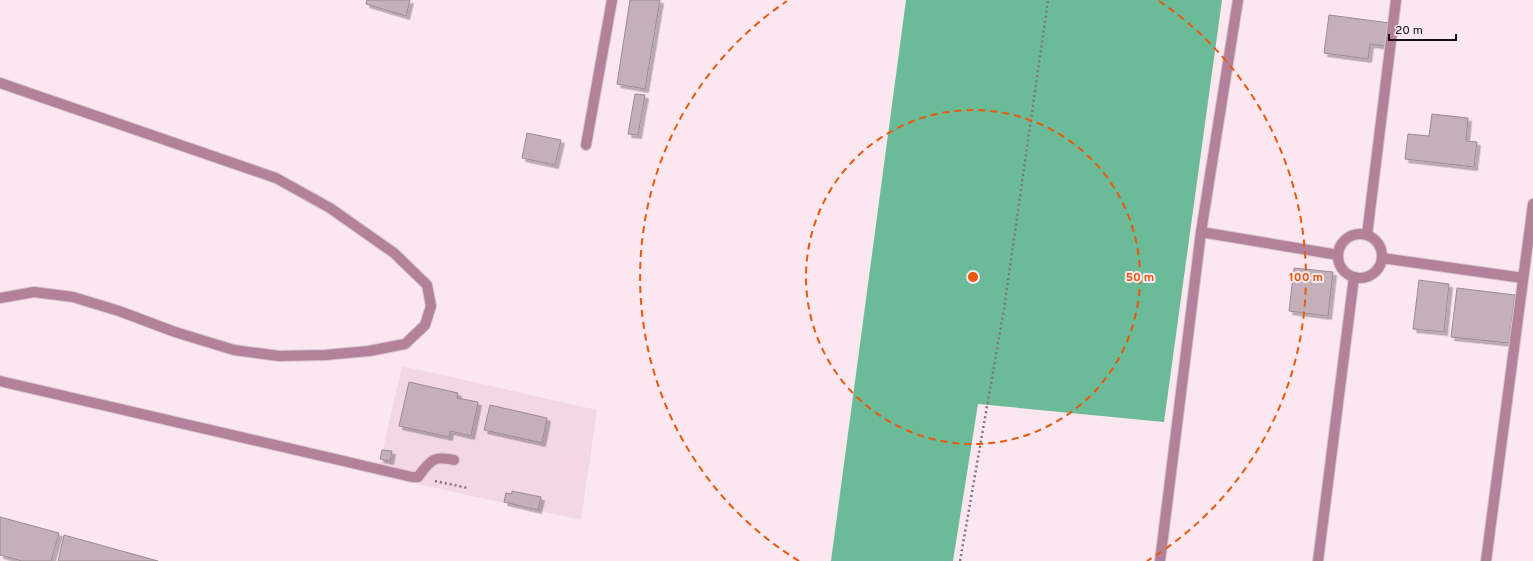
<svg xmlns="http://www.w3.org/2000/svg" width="1533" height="561" font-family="Overpass,sans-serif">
<defs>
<filter id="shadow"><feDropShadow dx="3.5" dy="3.5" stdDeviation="0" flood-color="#0004"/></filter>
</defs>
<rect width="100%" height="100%" fill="#fbe7f0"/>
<polygon fill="#f3d7e4" points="402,366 597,410 581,520 377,475"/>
<polygon fill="#6bbb98" points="906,0 1222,0 1164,422 978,404 953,561 831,561"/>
<g fill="#c3b0b8" stroke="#9c8a92" filter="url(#shadow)">
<polygon points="367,0 410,0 406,16 366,4"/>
<polygon points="630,0 660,0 645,89 617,84"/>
<polygon points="1329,15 1390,23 1386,46 1370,44 1368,59 1324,53"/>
<polygon points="635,94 645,95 638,135 628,134"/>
<polygon points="1432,114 1468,118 1466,141 1477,142 1474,167 1405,159 1408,134 1429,136"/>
<polygon points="527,133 561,140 555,165 522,158"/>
<polygon points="1294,268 1333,272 1328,316 1289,311"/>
<polygon points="1419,280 1449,284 1444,332 1413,329"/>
<polygon points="1457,288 1515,295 1509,343 1451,337"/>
<polygon points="409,382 458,393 457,398 478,402 471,436 450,431 449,437 399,426"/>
<polygon points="490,405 547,418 542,443 484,430"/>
<polygon points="382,450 392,451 390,461 380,459"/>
<polygon points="512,491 541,497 538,510 504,502 506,493 512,494"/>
<polygon points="0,517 59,533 51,561 22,561 0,555"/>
<polygon points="64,535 158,561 58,561"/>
</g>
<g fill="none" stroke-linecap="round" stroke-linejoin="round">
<defs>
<g id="minor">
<polyline points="0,83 276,178 330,208 394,253 427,285 431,306 425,325 405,344 369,351 325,355 279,356 234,350 175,332 119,311 73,297 34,292 0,298"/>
<polyline points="586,145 612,0"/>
<polyline points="1201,232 1338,255"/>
<circle cx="1360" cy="256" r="22"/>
<polyline points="1367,235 1396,0"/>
<polyline points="1382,258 1523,278"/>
<path d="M0,381L412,477H418C430,461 433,455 454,460"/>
<polyline points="1160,561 1201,232 1238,0"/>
<polyline points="1318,561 1354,277"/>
<polyline points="1486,561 1533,204"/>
</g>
</defs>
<use href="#minor" stroke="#d7c5cd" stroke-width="12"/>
<g stroke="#80747a" stroke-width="2.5" stroke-dasharray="2 3" stroke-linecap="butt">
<polyline points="435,481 468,488"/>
<polyline points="960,561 1004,309 1048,0"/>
</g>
<use href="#minor" stroke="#b3819a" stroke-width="10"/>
</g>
<g fill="none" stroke="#e8590c" stroke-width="2" stroke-dasharray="7 5">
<circle cx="973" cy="277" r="167"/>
<path d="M799 561A333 333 0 0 1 787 1M1159 1A333 333 0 0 1 1147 561"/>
</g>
<circle cx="973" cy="277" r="6" fill="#e8590c" stroke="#fbe7f0" stroke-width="2"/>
<g font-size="12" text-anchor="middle" font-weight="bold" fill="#e8590c" stroke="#fbe7f0" stroke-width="4" stroke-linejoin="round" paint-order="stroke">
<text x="1140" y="281">50 m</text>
<text x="1306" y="281">100 m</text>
</g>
<path d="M1389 34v6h67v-6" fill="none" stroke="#181215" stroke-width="2"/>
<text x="1395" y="34" font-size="12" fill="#181215" stroke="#fbe7f0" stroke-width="3" paint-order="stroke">20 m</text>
</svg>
